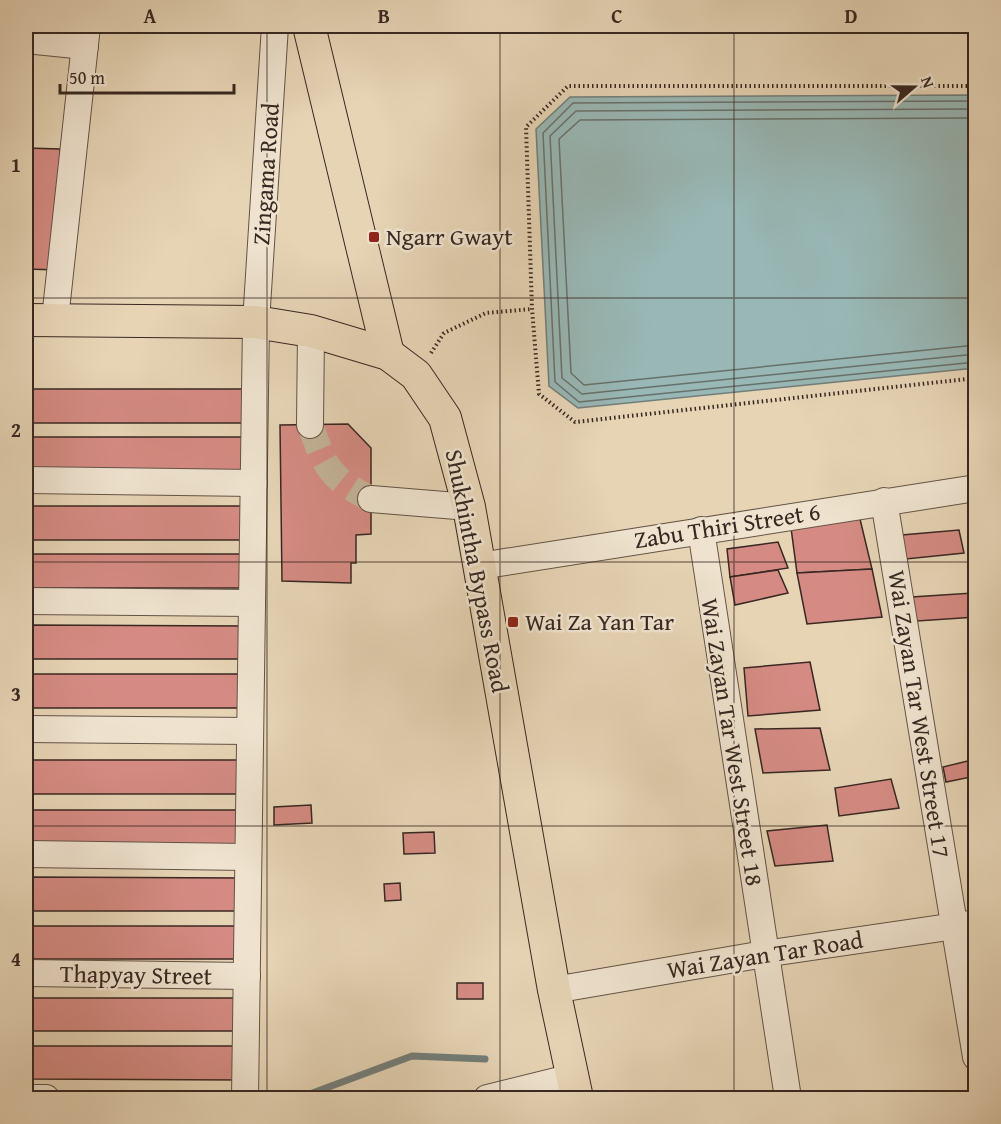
<svg xmlns="http://www.w3.org/2000/svg" width="1001" height="1124" font-family="'Gentium Book Plus',serif">
<rect width="100%" height="100%" fill="#e6d4b5"/>
<filter id="stains"><feTurbulence type="fractalNoise" baseFrequency=".00333" numOctaves="4"/><feColorMatrix values="0 0 0 0 .2 0 0 0 0 .09 0 0 0 0 .02 0 0 0 .5 -.17"/></filter>
<radialGradient id="worn" r=".72"><stop offset=".6" stop-color="#630" stop-opacity="0"/><stop offset="1" stop-color="#630" stop-opacity=".3"/></radialGradient>
<polygon fill="#98b7b5" stroke="#727e7a" stroke-width="1.5" points="975,95 975,368 578,408 549,386 536,129 570,97"/>
<g fill="none" stroke-linecap="round" stroke-linejoin="round">
<g stroke="#68706b" stroke-width="1.5">
<polyline points="976,101 573,103 543,133 555,382 579,402 976,362"/>
<polyline points="976,109 576,111 550,136 562,378 582,394 976,354"/>
<polyline points="976,118 580,120 559,139 571,373 584,385 976,345"/>
</g>
<polyline stroke="#727e7a" stroke-width="7" points="299,1098 412,1056 485,1059"/>
</g>
<g fill="#d58b83" stroke="#382821" stroke-width="1.5">
<polygon points="26,148 60,149 58,270 26,269"/>
<rect x="33" y="389" width="214" height="34"/>
<polygon points="348,424 371,448 371,534 356,535 356,563 351,563 351,583 282,581 280,425"/>
<rect x="33" y="437" width="214" height="34"/>
<rect x="30" y="506" width="214" height="34"/>
<polygon points="860,519 872,569 797,573 791,528"/>
<polygon points="959,530 964,553 906,559 902,535"/>
<polygon points="778,542 788,568 730,577 727,549"/>
<rect x="31" y="554" width="214" height="34"/>
<polygon points="872,569 882,617 807,624 797,573"/>
<polygon points="778,570 788,593 735,605 730,577"/>
<polygon points="973,593 976,617 917,621 912,597"/>
<polygon points="30,625 245,626 245,659 31,659"/>
<polygon points="810,662 820,710 748,716 744,668"/>
<polygon points="30,674 243,674 244,708 30,708"/>
<polygon points="820,728 830,770 763,773 755,729"/>
<polygon points="976,759 976,776 946,782 943,767"/>
<rect x="29" y="760" width="214" height="34"/>
<polygon points="891,779 899,808 839,816 835,788"/>
<polygon points="311,805 312,823 274,825 274,807"/>
<rect x="29" y="810" width="214" height="34"/>
<polygon points="827,825 833,861 775,866 767,831"/>
<polygon points="434,832 435,853 404,854 403,833"/>
<polygon points="27,877 241,878 241,911 27,911"/>
<polygon points="400,883 401,900 385,901 384,884"/>
<polygon points="28,926 241,926 242,959 28,959"/>
<rect x="457" y="983" width="26" height="16"/>
<rect x="27" y="998" width="214" height="33"/>
<polygon points="27,1046 242,1046 242,1080 28,1079"/>
</g>
<g fill="none" stroke-linecap="round" stroke-linejoin="round">
<path stroke="#c3b297" stroke-width="26" stroke-dasharray="26 13" stroke-linecap="butt" d="M310,425C326,468 329,478 371,499"/>
<defs>
<g id="minor">
<polyline points="26,40 85,46"/>
<polyline points="55,319 87,26"/>
<polyline points="310,425 311,331"/>
<polyline points="26,480 254,483"/>
<polyline points="371,499 469,507"/>
<polyline points="884,501 976,1057"/>
<polyline points="701,530 788,1098"/>
<polyline points="480,566 976,488"/>
<polyline points="26,601 252,603"/>
<polyline points="26,729 250,731"/>
<polyline points="26,854 248,857"/>
<polyline points="26,973 247,976"/>
<polyline points="554,990 764,954 976,923"/>
<polyline points="26,1098 46,1098"/>
<polyline points="245,1098 256,322 275,26"/>
<polyline points="487,1098 572,1077"/>
</g>
<g id="major">
<polyline points="309,26 388,354"/>
<polyline points="26,320 256,322 311,331 388,354 416,375 445,418 469,507 554,990 577,1098"/>
</g>
</defs>
<use href="#minor" stroke="#645346" stroke-width="28"/>
<use href="#major" stroke="#382821" stroke-width="34"/>
<g stroke="#382821" stroke-width="4" stroke-dasharray="1.5 3" stroke-linecap="butt">
<polyline points="976,86 568,86 526,127 532,309 539,394 575,422 976,378"/>
<polyline points="27,344 29,457"/>
<polyline points="431,353 444,333 486,313 532,309"/>
<polyline points="30,503 30,577"/>
<polyline points="28,706 30,623"/>
<polyline points="27,832 28,752"/>
<polyline points="26,897 26,878"/>
</g>
<use href="#minor" stroke="#efe3cf" stroke-width="26"/>
<use href="#major" stroke="#e6d4b5" stroke-width="32"/>
</g>
<path fill="none" stroke="#382821" stroke-width="1.5" stroke-opacity="0.55" d="M267,26V1098M500,26V1098M734,26V1098M26,298H976M26,562H976M26,826H976"/>
<g fill="#8f2418" stroke="#efe3cf" stroke-width="2">
<rect x="368" y="231" width="12" height="12" rx="3"/>
<rect x="507" y="616" width="12" height="12" rx="3"/>
</g>
<g text-anchor="middle" stroke-width="5" stroke-linejoin="round" paint-order="stroke">
<g font-size="24" fill="#382821" stroke="#efe3cf">
<text transform="translate(266 174) rotate(-86)" y="8">Zingama Road</text>
<text transform="translate(727 526) rotate(-9)" y="8">Zabu Thiri Street 6</text>
<text transform="translate(477 571) rotate(79)" y="8">Shukhintha Bypass Road</text>
<text transform="translate(919 714) rotate(81)" y="8">Wai Zayan Tar West Street 17</text>
<text transform="translate(732 742) rotate(81)" y="8">Wai Zayan Tar West Street 18</text>
<text transform="translate(765 955) rotate(-9)" y="8">Wai Zayan Tar Road</text>
<text transform="translate(136 975) rotate(1)" y="8">Thapyay Street</text>
</g>
<g font-size="24" fill="#382821" stroke="#efe3cf" text-anchor="start">
<text x="386" y="245">Ngarr Gwayt</text>
<text x="525" y="630">Wai Za Yan Tar</text>
</g>
</g>
<rect width="1001" height="1124" fill="none" stroke="#e6d4b5" stroke-width="66"/>
<g transform="translate(914 87) rotate(70)" stroke="#efe3cf" stroke-width="4.5" paint-order="stroke">
<path d="M0-4.5L10 22L0 15L-10 22Z" fill="#382821"/>
<text y="-9" font-size="16" font-weight="bold" text-anchor="middle" fill="#382821">N</text>
</g>
<path d="M60 84v9h174v-9" fill="none" stroke="#382821" stroke-width="3"/>
<text x="69" y="84" font-size="18" fill="#382821" stroke="#efe3cf" stroke-width="4.5" paint-order="stroke">50 m</text>
<rect x="33" y="33" width="935" height="1058" fill="none" stroke="#382821" stroke-width="2"/>
<g font-size="20" text-anchor="middle" font-weight="bold" fill="#382821">
<text x="150" y="23">A</text>
<text x="384" y="23">B</text>
<text x="617" y="23">C</text>
<text x="851" y="23">D</text>
<text x="16" y="172">1</text>
<text x="16" y="437">2</text>
<text x="16" y="701">3</text>
<text x="16" y="966">4</text>
</g>
<rect width="100%" height="100%" filter="url(#stains)"/>
<rect width="100%" height="100%" fill="url(#worn)"/>
</svg>
